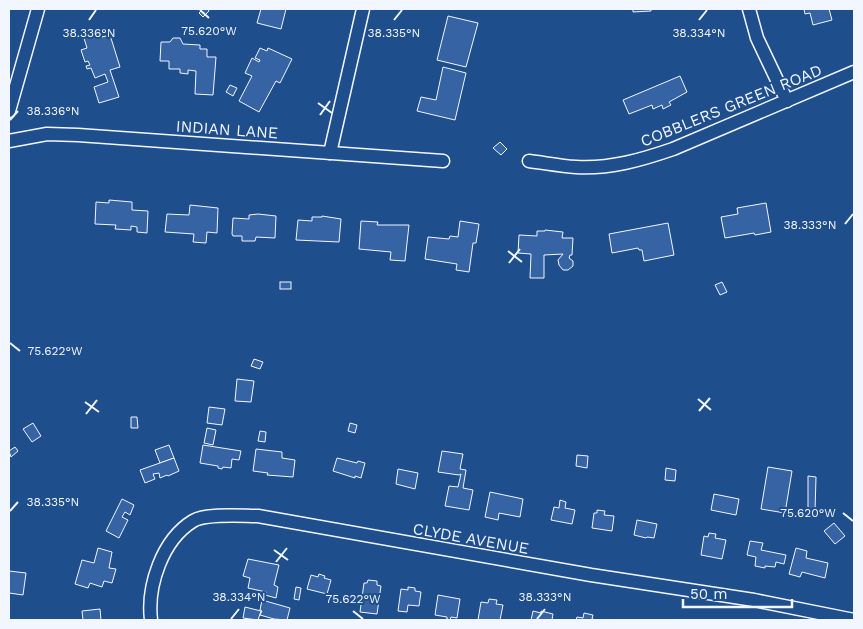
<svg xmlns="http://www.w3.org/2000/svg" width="863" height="629" font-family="'Work Sans',sans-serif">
<rect width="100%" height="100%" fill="#1f4e8c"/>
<g fill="#3563a3" stroke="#f2f6ff">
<polygon points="203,9 208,9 209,11 203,17 199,13"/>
<polygon points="261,9 286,9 281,29 257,23"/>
<polygon points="633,9 651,9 651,11 633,12"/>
<polygon points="804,9 829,9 832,20 813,25 810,13 805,14"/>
<polygon points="448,16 478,23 466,67 437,60"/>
<polygon points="100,29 102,37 110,35 120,67 110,70 119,97 99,103 94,87 108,82 105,74 95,78 91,68 87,69 86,66 90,65 88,61 85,62 81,50 87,48 83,35"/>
<polygon points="173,38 180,38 183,44 200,45 200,49 207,49 207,57 216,57 213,95 195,94 196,71 188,70 188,74 180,73 180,69 169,69 169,61 160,61 161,42 170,42"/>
<polygon points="260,48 267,51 268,48 292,59 280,83 276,81 259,112 239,101 252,76 245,73 252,58 259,62 260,60 255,58"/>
<polygon points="443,67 466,73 455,120 417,111 421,97 436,100"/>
<polygon points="680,76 687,92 669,102 671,105 663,109 662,105 653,109 652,105 629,114 623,100"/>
<polygon points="230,85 237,88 233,96 226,92"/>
<polygon points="500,142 507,149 501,155 493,148"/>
<polygon points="109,200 132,202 132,210 148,211 147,233 137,232 137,227 131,226 131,230 115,229 116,225 95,224 96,202 109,203"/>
<polygon points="766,203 771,232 755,235 754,233 725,238 721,217 738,214 737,208"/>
<polygon points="190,205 218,208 217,233 207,232 206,243 193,242 194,234 165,232 167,214 189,215"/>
<polygon points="258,214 276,216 275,238 256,237 255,241 242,241 242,236 233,236 232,234 233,218 249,219 249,215"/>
<polygon points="322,216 341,219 339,242 296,240 298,220 312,221 312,217 322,217"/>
<polygon points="361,221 378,222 377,225 409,225 405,261 390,260 391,252 359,249"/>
<polygon points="460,221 479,224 476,243 473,243 469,272 456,270 457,264 425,259 428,237 449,239 450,236 458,237"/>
<polygon points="668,223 674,255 644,261 642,250 639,250 638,248 612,253 609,234"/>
<polygon points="545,230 563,232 562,238 573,238 572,255 570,255 569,258 573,261 573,266 568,270 563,270 559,265 558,260 563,254 544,255 544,278 530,278 531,254 518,253 519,235 537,236 537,231 545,231"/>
<rect x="280" y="282" width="11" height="7"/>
<polygon points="722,282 727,292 720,295 715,285"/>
<polygon points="254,359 263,362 260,369 251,366"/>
<polygon points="237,379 254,381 251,402 235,401"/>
<polygon points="209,407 225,409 222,425 207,423"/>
<polygon points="131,417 137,417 138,428 131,428"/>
<polygon points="33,423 41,436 32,442 23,429"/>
<polygon points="350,423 357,425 355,433 348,431"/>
<polygon points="207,428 216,430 213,445 204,443"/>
<polygon points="260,431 266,432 265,442 258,441"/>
<polygon points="169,445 174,458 160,463 155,450"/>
<polygon points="203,445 241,451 239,460 232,459 231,468 223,467 222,469 218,468 218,466 200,463"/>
<polygon points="15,447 18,451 11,457 9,451"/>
<polygon points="256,449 282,452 282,458 295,460 293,477 267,475 268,473 253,471"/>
<polygon points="442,451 463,454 460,469 466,470 463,488 473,490 469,510 445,506 449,486 458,487 461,474 459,475 438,472"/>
<polygon points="577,455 588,456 587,468 576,466"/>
<polygon points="174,458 179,471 168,476 167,475 160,478 159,473 153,474 155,479 145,483 140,470"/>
<polygon points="337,458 357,463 358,461 365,463 361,478 355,476 355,478 333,471"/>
<polygon points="768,467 792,471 785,513 761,509"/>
<polygon points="666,468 676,470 675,481 665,480"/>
<polygon points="398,469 418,473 415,489 396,484"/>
<polygon points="808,476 816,477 815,511 808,511"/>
<polygon points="490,492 523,499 520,517 499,513 498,520 485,517"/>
<polygon points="714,494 739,499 736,515 711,510"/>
<polygon points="122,499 134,505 130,515 125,512 122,517 128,520 119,538 106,531"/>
<polygon points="560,500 566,502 565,508 575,510 572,524 551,520 554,507 559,508"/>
<polygon points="597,510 605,511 604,515 614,516 612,531 592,528 594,513 597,513"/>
<polygon points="637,520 657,524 654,538 647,537 646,538 634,535"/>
<polygon points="834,523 845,536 835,544 824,531"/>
<polygon points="709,533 716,534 715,538 726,540 722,559 701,555 704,536 708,537"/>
<polygon points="750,541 763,543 761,550 786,555 784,564 776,562 775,567 765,566 765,568 755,566 756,557 747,555"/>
<polygon points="98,548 112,552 109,568 116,569 112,583 104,581 102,587 90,583 88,588 75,584 82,560 94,563"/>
<polygon points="796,548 807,551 806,558 828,563 825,578 802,572 800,577 789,574"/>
<polygon points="248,559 279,565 274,585 278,587 276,598 265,595 266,592 248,588 250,578 243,576"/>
<polygon points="9,571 26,573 23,595 9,593"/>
<polygon points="319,574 325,576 324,578 331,580 327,594 307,589 311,575 318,577"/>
<polygon points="368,580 377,581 377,585 381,586 377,614 360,612 364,583 367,583"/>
<polygon points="296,587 301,588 299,600 294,599"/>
<polygon points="408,587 415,588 415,591 421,592 419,606 408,605 407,612 398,611 401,589 408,590"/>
<polygon points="438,595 460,599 457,618 451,617 450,620 447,619 447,617 435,615"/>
<polygon points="489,599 497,600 496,604 503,605 500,620 478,620 481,602 488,603"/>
<polygon points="262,600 290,608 287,620 274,619 260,615 262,611 260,610"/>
<polygon points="245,607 261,611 258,620 243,618"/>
<polygon points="100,609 101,620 83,620 82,611"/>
<polygon points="533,611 541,613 541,611 553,614 552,620 531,620"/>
<polygon points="584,613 593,615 592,619 596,620 576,620 577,617 583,618"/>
</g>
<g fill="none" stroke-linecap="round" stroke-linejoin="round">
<defs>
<g id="minor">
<polyline points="749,9 757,38 787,101"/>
<polyline points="9,111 38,9"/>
<polyline points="9,141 47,134 78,135 443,161"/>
<polyline points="330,153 363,9"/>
<path d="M529,161C545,163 561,166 576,167C610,169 641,160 673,149L854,72"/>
<path d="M151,620C147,586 162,540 193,521C206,513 242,516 258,516L591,575L754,600L854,620"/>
</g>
</defs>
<use href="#minor" stroke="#f2f6ff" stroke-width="15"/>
<use href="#minor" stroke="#1f4e8c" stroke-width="12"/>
</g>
<path fill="none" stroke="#f2f6ff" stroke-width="2" d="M200,10L209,18M89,20L96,10M394,20L402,10M699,20L707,10M318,103L332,113M320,115L330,101M10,120L18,111M845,224L853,214M508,251L522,262M509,263L520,249M10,343L20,351M698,399L711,410M85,402L99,412M699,411L710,398M86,414L97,400M10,511L18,502M843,513L853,521M274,550L288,560M276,562L287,548M353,611L363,619M231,619L239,609M537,619L545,609"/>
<g text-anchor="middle" stroke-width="4" stroke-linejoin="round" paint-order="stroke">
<g font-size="16" fill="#f2f6ff" stroke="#1f4e8c">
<text transform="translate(731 105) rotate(-22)" y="6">COBBLERS GREEN ROAD</text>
<text transform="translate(227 129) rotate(4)" y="6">INDIAN LANE</text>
<text transform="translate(471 538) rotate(10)" y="6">CLYDE AVENUE</text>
</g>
</g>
<g font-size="12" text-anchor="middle" fill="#f2f6ff" stroke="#1f4e8c" stroke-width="4" stroke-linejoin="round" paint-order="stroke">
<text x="209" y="35">75.620°W</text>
<text x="89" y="37">38.336°N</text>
<text x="394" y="37">38.335°N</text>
<text x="699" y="37">38.334°N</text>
<text x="53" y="115">38.336°N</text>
<text x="810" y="229">38.333°N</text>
<text x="55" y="355">75.622°W</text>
<text x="53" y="506">38.335°N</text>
<text x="808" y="517">75.620°W</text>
<text x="239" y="601">38.334°N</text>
<text x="545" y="601">38.333°N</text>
<text x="353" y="603">75.622°W</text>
</g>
<rect width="863" height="629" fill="none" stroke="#f2f6ff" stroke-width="20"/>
<path d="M683 599v8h109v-8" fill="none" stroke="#f2f6ff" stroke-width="2.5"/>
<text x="690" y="599" font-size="15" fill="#f2f6ff" stroke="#1f4e8c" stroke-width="4" paint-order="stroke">50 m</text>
</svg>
